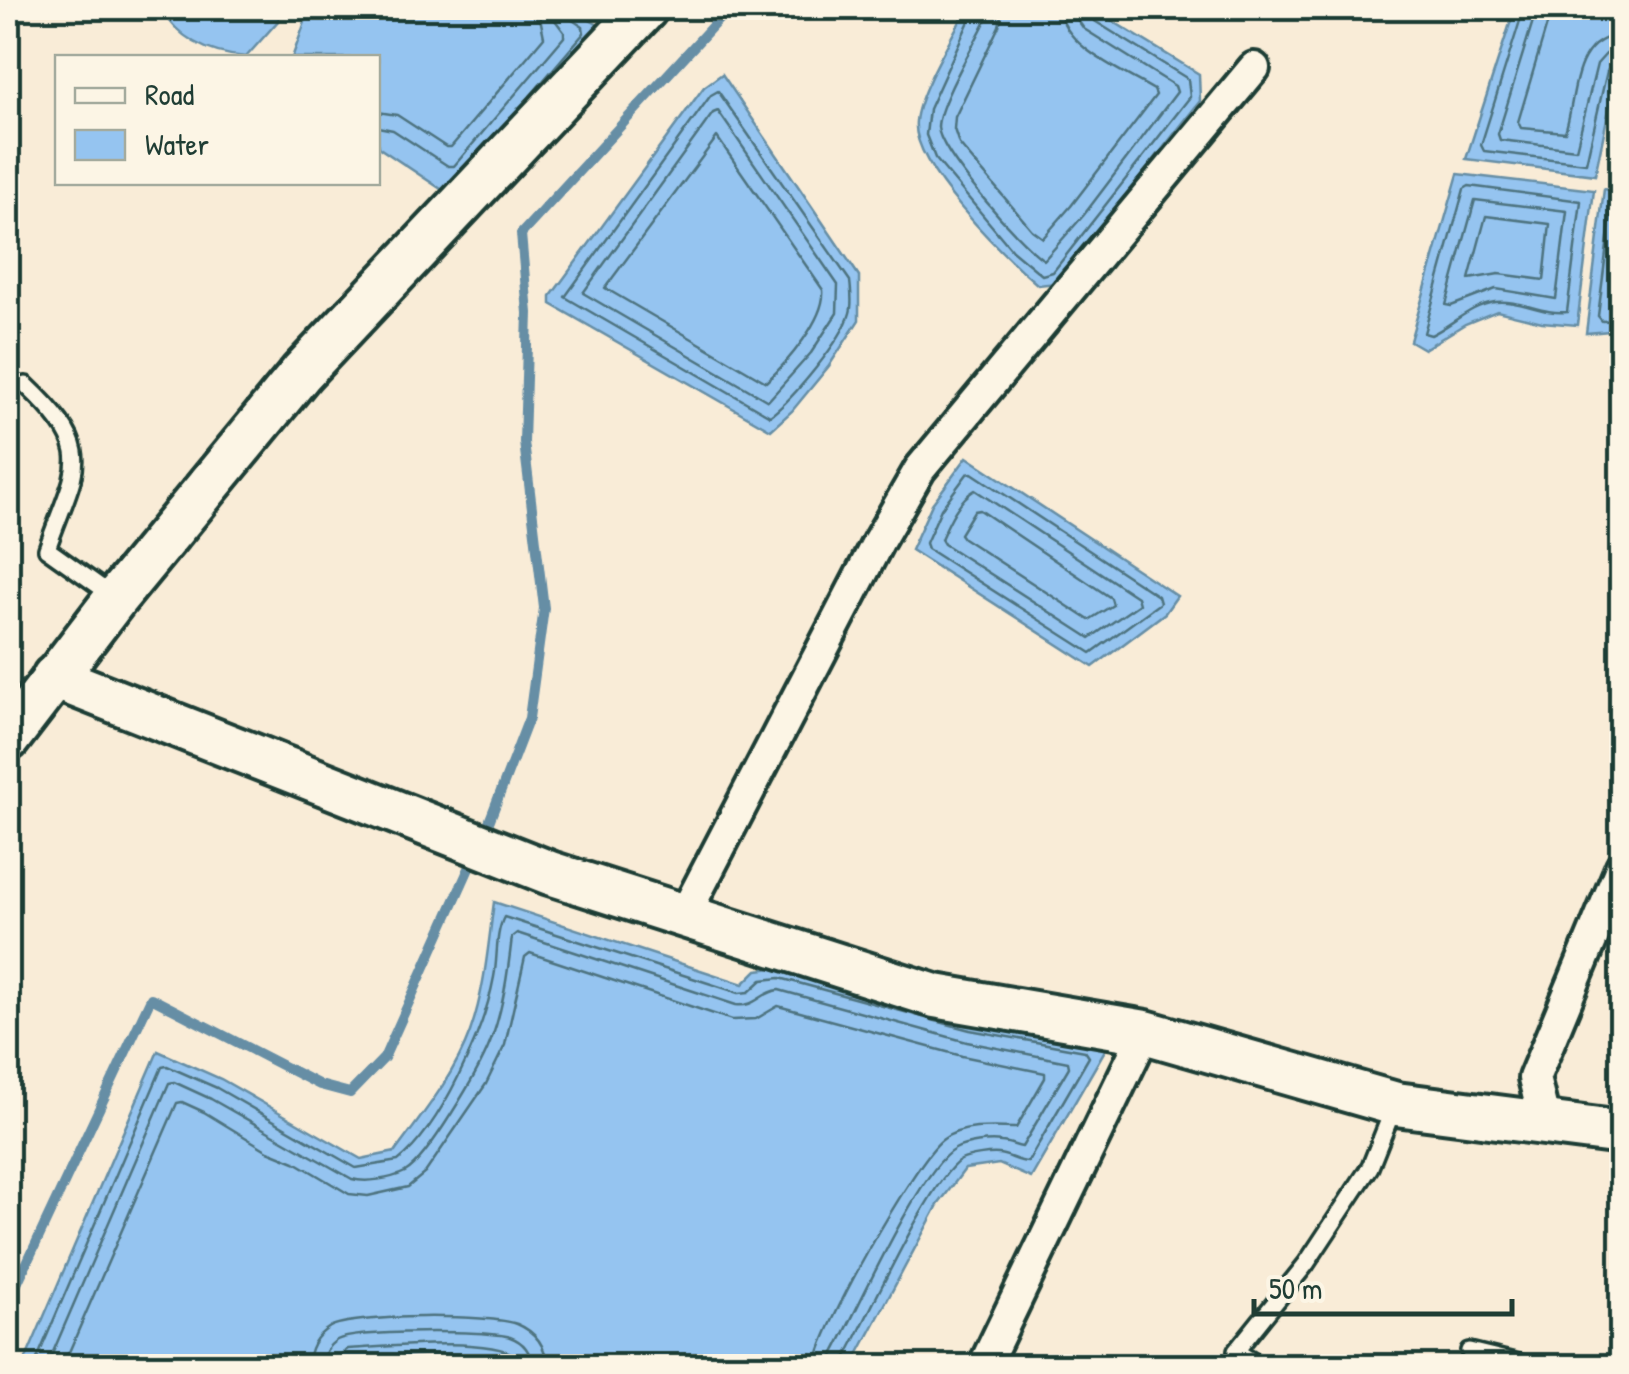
<svg xmlns="http://www.w3.org/2000/svg" width="1629" height="1374" font-family="'Patrick Hand',sans-serif">
<rect width="100%" height="100%" fill="#f9ecd7"/>
<filter id="ink" filterUnits="userSpaceOnUse"><feTurbulence type="fractalNoise" baseFrequency=".01" numOctaves="2"/><feDisplacementMap in="SourceGraphic" scale="20" xChannelSelector="R" yChannelSelector="G"/><feConvolveMatrix kernelMatrix="1 2 1 2 8 2 1 2 1" color-interpolation-filters="sRGB"/></filter>
<g filter="url(#ink)">
<g fill="#95c4f0" stroke="#668ea5" stroke-width="2.5">
<path d="M161,8H282L278,21L246,57C211,54 179,41 161,8Z"/>
<polygon points="310,8 568,8 602,27 456,199 378,147 378,58 292,58"/>
<path d="M967,8H1091L1199,74L1200,101L1057,283L1038,285C1004,256 911,166 916,121C919,91 953,36 967,8Z"/>
<polygon points="1515,8 1621,8 1621,52 1595,175 1466,159"/>
<polygon points="722,74 859,276 859,320 829,366 792,411 771,430 551,304 551,296 704,87"/>
<polygon points="1458,174 1594,190 1577,325 1542,322 1497,311 1465,324 1424,349 1410,341"/>
<polygon points="1604,189 1621,192 1621,330 1586,333"/>
<polygon points="967,457 1177,596 1165,613 1093,667 911,550 932,504"/>
<path d="M494,902L743,984L757,970L780,967L1108,1045L1031,1178L999,1164L965,1169L938,1205L852,1366H516C480,1346 392,1357 350,1359L341,1366H26L24,1363L158,1051L221,1079L361,1159L395,1152C422,1115 454,1076 470,1032C485,990 488,945 494,902Z"/>
</g>
<g fill="none" stroke-linecap="round" stroke-linejoin="round">
<g stroke="#4e737f" stroke-width="2.5">
<polyline points="975,8 929,109 926,135 935,158 1012,250 1042,275 1053,272 1190,97 1188,79 1093,20 1088,8"/>
<path d="M988,8L986,20C975,43 938,105 938,127C939,153 1021,245 1044,260L1083,216L1177,92L1175,86L1084,29L1077,19L1075,8"/>
<path d="M1003,8L999,26L955,117L954,129L959,144L1032,230L1043,238L1071,206L1156,95L1154,90C1123,71 1062,47 1060,8"/>
<polyline points="1524,8 1481,145 1484,151 1586,163 1607,71 1613,65 1622,63"/>
<polyline points="1537,8 1498,134 1500,140 1576,149 1597,64 1606,54 1622,51"/>
<path d="M1552,8L1518,122L1521,128L1565,132C1577,96 1571,38 1622,35"/>
<path d="M718,91L850,281C851,291 853,303 850,313C843,339 792,400 770,416L565,297L711,95Z"/>
<polyline points="530,96 584,33 583,27 568,17 565,8"/>
<polygon points="718,111 838,285 837,313 811,353 768,401 583,293 713,113"/>
<polyline points="378,112 397,115 446,147 451,147 544,37 538,8"/>
<polyline points="378,127 393,130 448,166 454,166 564,37 564,32 555,20 553,8"/>
<path d="M717,137L823,290C826,318 786,364 766,382L605,288Z"/>
<path d="M1469,186L1581,201L1567,312C1543,315 1519,299 1495,302C1471,305 1452,325 1431,335L1424,333L1464,189Z"/>
<polygon points="1475,200 1567,211 1556,299 1496,289 1451,306 1446,305"/>
<polyline points="1622,202 1612,206 1598,316 1602,321 1622,320"/>
<polygon points="1486,216 1550,224 1544,280 1499,274 1469,279"/>
<polygon points="972,473 1158,596 1160,603 1091,653 928,549 926,543 941,509 967,474"/>
<path d="M975,490L1137,597L1139,604L1090,638L944,544L941,539C949,521 959,499 975,490Z"/>
<polygon points="980,510 1111,598 1113,605 1089,620 963,538 960,534 974,511"/>
<path d="M34,1366L162,1067L167,1066L217,1088L356,1168L398,1161C441,1127 484,1031 494,977C498,958 495,934 504,917L739,993L749,992L762,980L780,978L923,1017"/>
<path d="M47,1366L169,1083L174,1082L211,1099L352,1179C366,1183 391,1179 405,1172C427,1160 480,1069 490,1043C503,1010 508,972 512,937L517,933L736,1005C755,1008 761,992 779,990L967,1042L1068,1062L1069,1067L1022,1147C1015,1146 1009,1142 1001,1142C989,1140 966,1143 955,1149C921,1166 856,1313 834,1353L831,1366"/>
<path d="M63,1366L177,1103L182,1102L204,1112L268,1151L295,1162L349,1194L368,1196L408,1187L425,1173L486,1084L505,1045L525,957L530,953L732,1020L756,1019L778,1006L962,1056L1045,1073V1078L1016,1128C994,1127 960,1125 942,1140C915,1161 817,1335 816,1366"/>
<path d="M308,1366C308,1350 315,1336 330,1327C351,1314 493,1314 517,1324C536,1332 546,1347 547,1366"/>
<path d="M323,1366C323,1355 327,1346 337,1340C355,1330 488,1330 510,1337C524,1342 531,1352 532,1366"/>
<path d="M335,1366L337,1357L348,1349C384,1347 489,1336 516,1356L519,1366"/>
<path d="M844,1366L845,1358C866,1322 931,1176 961,1160C969,1156 990,1153 999,1154C1009,1155 1018,1162 1028,1162L1089,1057L1085,1051L970,1030L932,1020"/>
</g>
<g stroke="#668ea5" stroke-width="10">
<polyline points="484,835 529,718 544,608 524,442 528,313 521,234 729,8"/>
<polyline points="8,1303 151,998 320,1085 350,1093 384,1058 475,855"/>
</g>
<defs>
<g id="lane">
<path d="M26,385C99,454 76,465 47,549L113,596"/>
<polyline points="1469,1351 1531,1366"/>
<polyline points="1260,1366 1236,1351 1306,1264 1370,1167 1394,1107"/>
<polyline points="1572,1366 1586,1366"/>
</g>
<g id="street">
<polyline points="684,916 878,542 920,469 1254,68"/>
<polyline points="1545,1123 1534,1078 1622,866"/>
<polyline points="984,1366 1145,1032"/>
</g>
<g id="secondary">
<polyline points="54,677 550,873 935,996 1145,1032 1396,1104 1622,1133"/>
<polyline points="8,739 116,598 302,372 646,8"/>
</g>
</defs>
<use href="#lane" stroke="#1f3d34" stroke-width="22"/>
<use href="#street" stroke="#1f3d34" stroke-width="38"/>
<use href="#secondary" stroke="#1f3d34" stroke-width="50"/>
<use href="#lane" stroke="#fcf5e5" stroke-width="15"/>
<use href="#street" stroke="#fcf5e5" stroke-width="30"/>
<use href="#secondary" stroke="#fcf5e5" stroke-width="42"/>
</g>
</g>
<rect width="1629" height="1374" fill="none" stroke="#fcf5e5" stroke-width="40"/>
<rect x="20" y="20" width="1589" height="1334" fill="none" stroke="#1f3d34" stroke-width="4" filter="url(#ink)"/>
<rect x="55" y="55" width="325" height="130" fill="#fcf5e5" stroke="#a4ab9e" stroke-width="2.5"/>
<rect x="75" y="88" width="50" height="15" fill="#fcf5e5" stroke="#a4ab9e" stroke-width="2.5"/>
<text x="145" y="105" font-size="30" fill="#1f3d34">Road</text>
<rect x="75" y="130" width="50" height="30" fill="#95c4f0" stroke="#a4ab9e" stroke-width="2.5"/>
<text x="145" y="155" font-size="30" fill="#1f3d34">Water</text>
<path d="M1254 1299v15h258v-15" fill="none" stroke="#1f3d34" stroke-width="5"/>
<text x="1269" y="1299" font-size="30" fill="#1f3d34" stroke="#fcf5e5" stroke-width="8" paint-order="stroke">50 m</text>
</svg>
